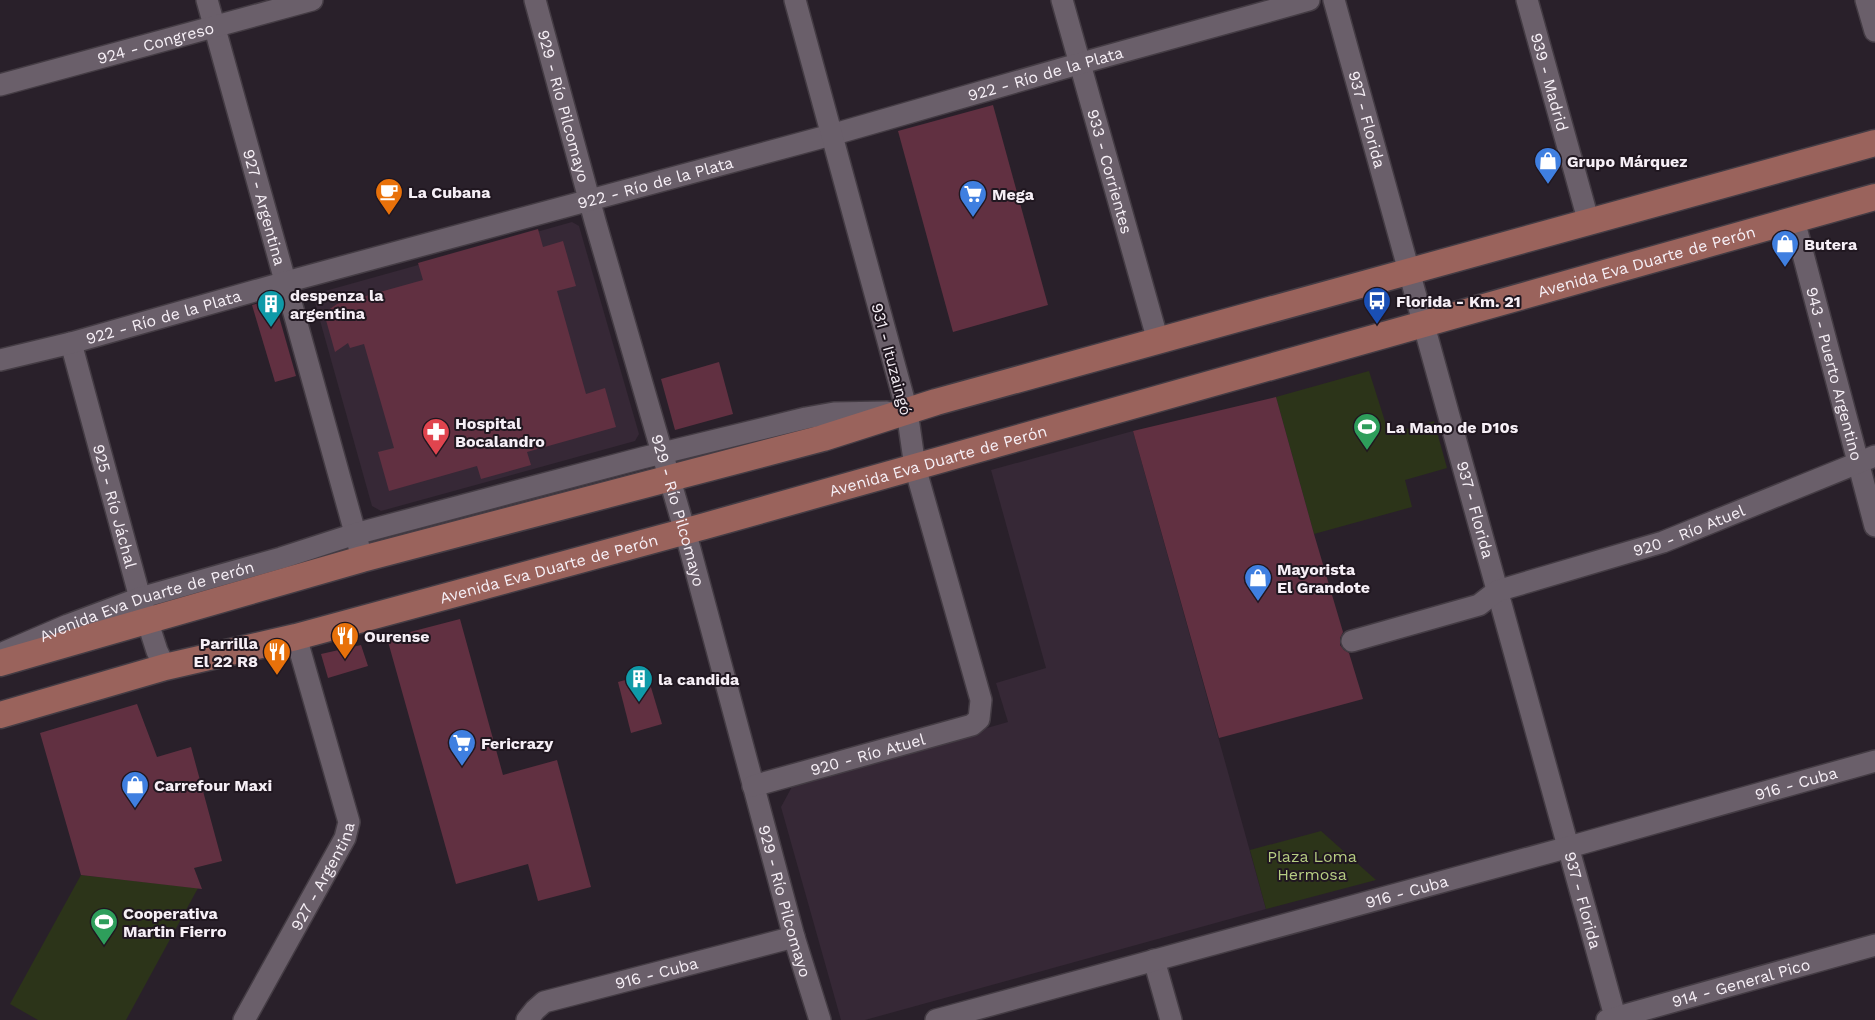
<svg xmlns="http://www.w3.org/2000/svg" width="1875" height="1020" font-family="'Work Sans',sans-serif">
<rect width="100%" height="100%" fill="#29202a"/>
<g fill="#362836">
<polygon points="572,222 579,226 639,434 635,441 381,511 372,506 314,299 318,293"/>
<polygon points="1133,431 1266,909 865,1020 841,1020 781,807 794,783 1008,722 996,683 1046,668 991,470"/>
</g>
<g fill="#2c3419">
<polygon points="1369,371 1389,434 1434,421 1447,468 1405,480 1412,507 1314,534 1276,397"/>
<polygon points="1321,831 1376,880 1266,909 1250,850"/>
<polygon points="81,875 198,888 126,1020 38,1020 10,1004"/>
</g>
<g fill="#613041">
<polygon points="993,105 1048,305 953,332 898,131"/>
<polygon points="538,229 543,247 563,241 576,286 557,291 586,394 605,388 616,427 527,452 531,465 481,479 477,466 389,491 378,452 394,448 364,344 350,348 348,343 335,352 324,313 337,304 423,280 418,263"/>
<polygon points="274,299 296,376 275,382 252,305"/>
<polygon points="719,362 733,414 675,430 661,379"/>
<polygon points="1276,397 1314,534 1343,632 1340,638 1340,645 1344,650 1349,653 1363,699 1219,738 1133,431"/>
<polygon points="460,619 503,775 557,760 591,887 538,901 528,864 456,884 387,638"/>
<polygon points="361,645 368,666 328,678 321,654"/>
<polygon points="647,674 662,724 631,733 618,682"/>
<polygon points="137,704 157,757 191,747 222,861 194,868 202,889 81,875 40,733"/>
</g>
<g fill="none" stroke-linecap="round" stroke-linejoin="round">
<defs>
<g id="minor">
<path id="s1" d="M207,0L359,547"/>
<path id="s2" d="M535,0L595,221L690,549L794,937L820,1020"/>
<path id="s3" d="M1062,0L1158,341"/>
<path id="s4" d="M1334,0C1429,340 1523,680 1616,1020"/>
<path id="s5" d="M1527,0L1589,223"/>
<polyline points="1866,0 1875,31"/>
<path id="s6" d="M0,85L312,0"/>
<path id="s7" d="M1794,220L1875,526"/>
<path id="s8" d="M71,343L140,598L157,651L165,667"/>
<path id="s9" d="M0,360L71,343L286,282L831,135L1078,64L1309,0"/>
<path id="s10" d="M1352,641L1479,605L1497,591L1663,542L1875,456"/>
<path id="s11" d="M5,652L68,625L140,598L281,558L355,534L642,458L806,418L834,413L887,412"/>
<path id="s12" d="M753,786L972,725L979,719L981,700L915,467L907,411L795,0"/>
<polyline points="1154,960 1171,1020"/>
<path id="s13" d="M244,1020L345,838L349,822L296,637"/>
<path id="s14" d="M527,1020L535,1010L544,1002L794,937"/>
<path id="s15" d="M936,1020L1569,847L1875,761"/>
<path id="s16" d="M1607,1020L1875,945"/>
</g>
<g id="major">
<polyline points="0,663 362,559 823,438 936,402 1875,143"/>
<path id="s17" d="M0,715L165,667L296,637L705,526L1875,197"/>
</g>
</defs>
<use href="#minor" stroke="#443c44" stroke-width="24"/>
<use href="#major" stroke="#443c44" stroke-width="29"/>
<use href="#minor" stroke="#6a5f6a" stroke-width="21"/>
<use href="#major" stroke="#9a635c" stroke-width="26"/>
</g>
<defs>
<symbol id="shop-pin" viewBox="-11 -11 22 30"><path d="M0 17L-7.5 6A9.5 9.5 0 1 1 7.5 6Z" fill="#3f7fe0" stroke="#201720"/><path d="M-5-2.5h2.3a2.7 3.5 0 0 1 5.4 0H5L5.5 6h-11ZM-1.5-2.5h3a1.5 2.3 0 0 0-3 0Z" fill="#fff"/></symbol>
<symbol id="cafe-pin" viewBox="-11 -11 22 30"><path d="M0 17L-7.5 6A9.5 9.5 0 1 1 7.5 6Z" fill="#e8710a" stroke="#201720"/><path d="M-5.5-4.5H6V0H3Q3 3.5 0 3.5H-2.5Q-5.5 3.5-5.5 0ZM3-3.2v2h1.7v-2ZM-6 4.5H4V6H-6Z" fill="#fff"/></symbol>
<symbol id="supermarket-pin" viewBox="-11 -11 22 30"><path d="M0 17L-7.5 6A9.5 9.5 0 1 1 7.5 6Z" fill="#3f7fe0" stroke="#201720"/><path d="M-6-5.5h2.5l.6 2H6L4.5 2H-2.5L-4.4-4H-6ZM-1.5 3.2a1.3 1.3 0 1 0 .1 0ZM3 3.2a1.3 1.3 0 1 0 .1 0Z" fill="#fff"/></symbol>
<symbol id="bus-pin" viewBox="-11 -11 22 30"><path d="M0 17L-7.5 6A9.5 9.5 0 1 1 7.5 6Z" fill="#1a4fb4" stroke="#201720"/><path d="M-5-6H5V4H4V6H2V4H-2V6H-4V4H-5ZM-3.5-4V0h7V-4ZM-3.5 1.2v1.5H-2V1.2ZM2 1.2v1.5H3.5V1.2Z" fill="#fff"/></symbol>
<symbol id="building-pin" viewBox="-11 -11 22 30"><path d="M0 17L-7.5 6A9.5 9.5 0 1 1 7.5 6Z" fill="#0f9aa8" stroke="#201720"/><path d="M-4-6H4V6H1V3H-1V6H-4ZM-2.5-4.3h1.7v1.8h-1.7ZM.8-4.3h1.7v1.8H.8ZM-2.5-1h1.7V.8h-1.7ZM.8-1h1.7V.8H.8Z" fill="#fff"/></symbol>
<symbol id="stadium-pin" viewBox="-11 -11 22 30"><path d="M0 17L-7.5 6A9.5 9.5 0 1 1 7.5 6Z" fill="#2e9e5b" stroke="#201720"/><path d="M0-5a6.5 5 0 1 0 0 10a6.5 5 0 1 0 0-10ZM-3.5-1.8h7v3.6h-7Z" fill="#fff"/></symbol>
<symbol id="pharmacy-pin" viewBox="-11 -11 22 30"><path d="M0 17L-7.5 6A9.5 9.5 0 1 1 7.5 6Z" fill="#e0444e" stroke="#201720"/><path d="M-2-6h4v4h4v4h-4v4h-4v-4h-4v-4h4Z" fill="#fff"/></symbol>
<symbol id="restaurant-pin" viewBox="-11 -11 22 30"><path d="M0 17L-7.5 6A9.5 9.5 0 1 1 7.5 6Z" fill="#e8710a" stroke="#201720"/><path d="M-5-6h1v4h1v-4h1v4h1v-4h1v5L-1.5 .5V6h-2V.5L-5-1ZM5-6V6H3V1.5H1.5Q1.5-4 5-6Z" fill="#fff"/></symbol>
</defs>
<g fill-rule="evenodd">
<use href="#shop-pin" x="1532" y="145" width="32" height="43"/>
<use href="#cafe-pin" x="373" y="176" width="32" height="43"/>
<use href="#supermarket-pin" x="957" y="178" width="32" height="43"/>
<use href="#shop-pin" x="1769" y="228" width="32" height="43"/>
<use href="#bus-pin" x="1361" y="285" width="32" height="43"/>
<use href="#building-pin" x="255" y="288" width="32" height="43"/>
<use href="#stadium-pin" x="1351" y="411" width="32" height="43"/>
<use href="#pharmacy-pin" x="420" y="416" width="32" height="43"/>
<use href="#shop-pin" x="1242" y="562" width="32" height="43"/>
<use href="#restaurant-pin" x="329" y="620" width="32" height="43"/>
<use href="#restaurant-pin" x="261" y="636" width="32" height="43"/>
<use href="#building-pin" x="623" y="663" width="32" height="43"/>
<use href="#supermarket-pin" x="446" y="727" width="32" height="43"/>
<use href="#shop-pin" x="119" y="769" width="32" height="43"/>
<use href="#stadium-pin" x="88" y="906" width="32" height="43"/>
</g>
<g text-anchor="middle" stroke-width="4" stroke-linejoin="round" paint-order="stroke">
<g font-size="16" fill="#f6eff6" stroke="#201720">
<text dy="6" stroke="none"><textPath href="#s6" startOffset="161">924 - Congreso</textPath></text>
<text dy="6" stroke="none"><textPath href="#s9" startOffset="1084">922 - Río de la Plata</textPath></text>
<text dy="6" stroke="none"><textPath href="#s5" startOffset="85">939 - Madrid</textPath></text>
<text dy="6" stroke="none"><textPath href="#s2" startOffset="110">929 - Río Pilcomayo</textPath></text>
<text dy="6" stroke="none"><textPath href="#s4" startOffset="124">937 - Florida</textPath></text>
<text dy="6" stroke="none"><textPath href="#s3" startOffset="178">933 - Corrientes</textPath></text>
<text dy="6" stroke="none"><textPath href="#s9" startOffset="679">922 - Río de la Plata</textPath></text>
<text dy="6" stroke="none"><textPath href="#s1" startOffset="215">927 - Argentina</textPath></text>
<text dy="6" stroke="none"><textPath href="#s17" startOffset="1708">Avenida Eva Duarte de Perón</textPath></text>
<text dy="6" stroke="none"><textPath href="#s9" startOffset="169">922 - Río de la Plata</textPath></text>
<text transform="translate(892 359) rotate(75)" y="6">931 - Ituzaingó</text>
<text dy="6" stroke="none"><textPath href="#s7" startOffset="159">943 - Puerto Argentino</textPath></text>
<text dy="6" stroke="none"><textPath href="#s17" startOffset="972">Avenida Eva Duarte de Perón</textPath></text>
<text dy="6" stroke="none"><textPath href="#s8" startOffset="169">925 - Río Jáchal</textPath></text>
<text dy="6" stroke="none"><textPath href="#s2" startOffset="530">929 - Río Pilcomayo</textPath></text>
<text dy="6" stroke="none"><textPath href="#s4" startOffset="529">937 - Florida</textPath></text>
<text dy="6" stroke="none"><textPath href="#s10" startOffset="356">920 - Río Atuel</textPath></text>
<text dy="6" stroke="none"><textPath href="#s17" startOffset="568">Avenida Eva Duarte de Perón</textPath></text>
<text dy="6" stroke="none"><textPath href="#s11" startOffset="151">Avenida Eva Duarte de Perón</textPath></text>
<text dy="6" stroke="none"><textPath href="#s12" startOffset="119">920 - Río Atuel</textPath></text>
<text dy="6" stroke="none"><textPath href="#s15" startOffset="892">916 - Cuba</textPath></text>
<text dy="6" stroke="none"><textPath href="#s13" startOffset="164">927 - Argentina</textPath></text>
<text dy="6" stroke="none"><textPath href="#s15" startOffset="488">916 - Cuba</textPath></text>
<text dy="6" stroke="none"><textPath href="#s2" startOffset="935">929 - Río Pilcomayo</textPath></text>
<text dy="6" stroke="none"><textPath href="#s4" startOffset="934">937 - Florida</textPath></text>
<text dy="6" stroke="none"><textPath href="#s14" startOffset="141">916 - Cuba</textPath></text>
<text dy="6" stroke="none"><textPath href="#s16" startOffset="139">914 - General Pico</textPath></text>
</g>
<g font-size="16" font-weight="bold" fill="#f6eff6" stroke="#201720" text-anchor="start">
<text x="1567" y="167">Grupo Márquez</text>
<text x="408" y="198">La Cubana</text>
<text x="992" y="200">Mega</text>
<text x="1804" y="250">Butera</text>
<text x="290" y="301">despenza la<tspan x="290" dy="18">argentina</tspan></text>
<text x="1396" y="307">Florida - Km. 21</text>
<text x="455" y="429">Hospital<tspan x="455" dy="18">Bocalandro</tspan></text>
<text x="1386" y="433">La Mano de D10s</text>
<text x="1277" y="575">Mayorista<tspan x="1277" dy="18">El Grandote</tspan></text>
<text x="364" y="642">Ourense</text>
<text x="258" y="649" text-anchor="end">Parrilla<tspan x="258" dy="18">El 22 R8</tspan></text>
<text x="658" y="685">la candida</text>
<text x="481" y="749">Fericrazy</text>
<text x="154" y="791">Carrefour Maxi</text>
<text x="123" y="919">Cooperativa<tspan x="123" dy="18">Martin Fierro</tspan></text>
</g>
<g font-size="16" fill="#b6cd82" stroke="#201720">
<text x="1312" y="862">Plaza Loma<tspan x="1312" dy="18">Hermosa</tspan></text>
</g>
</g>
</svg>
